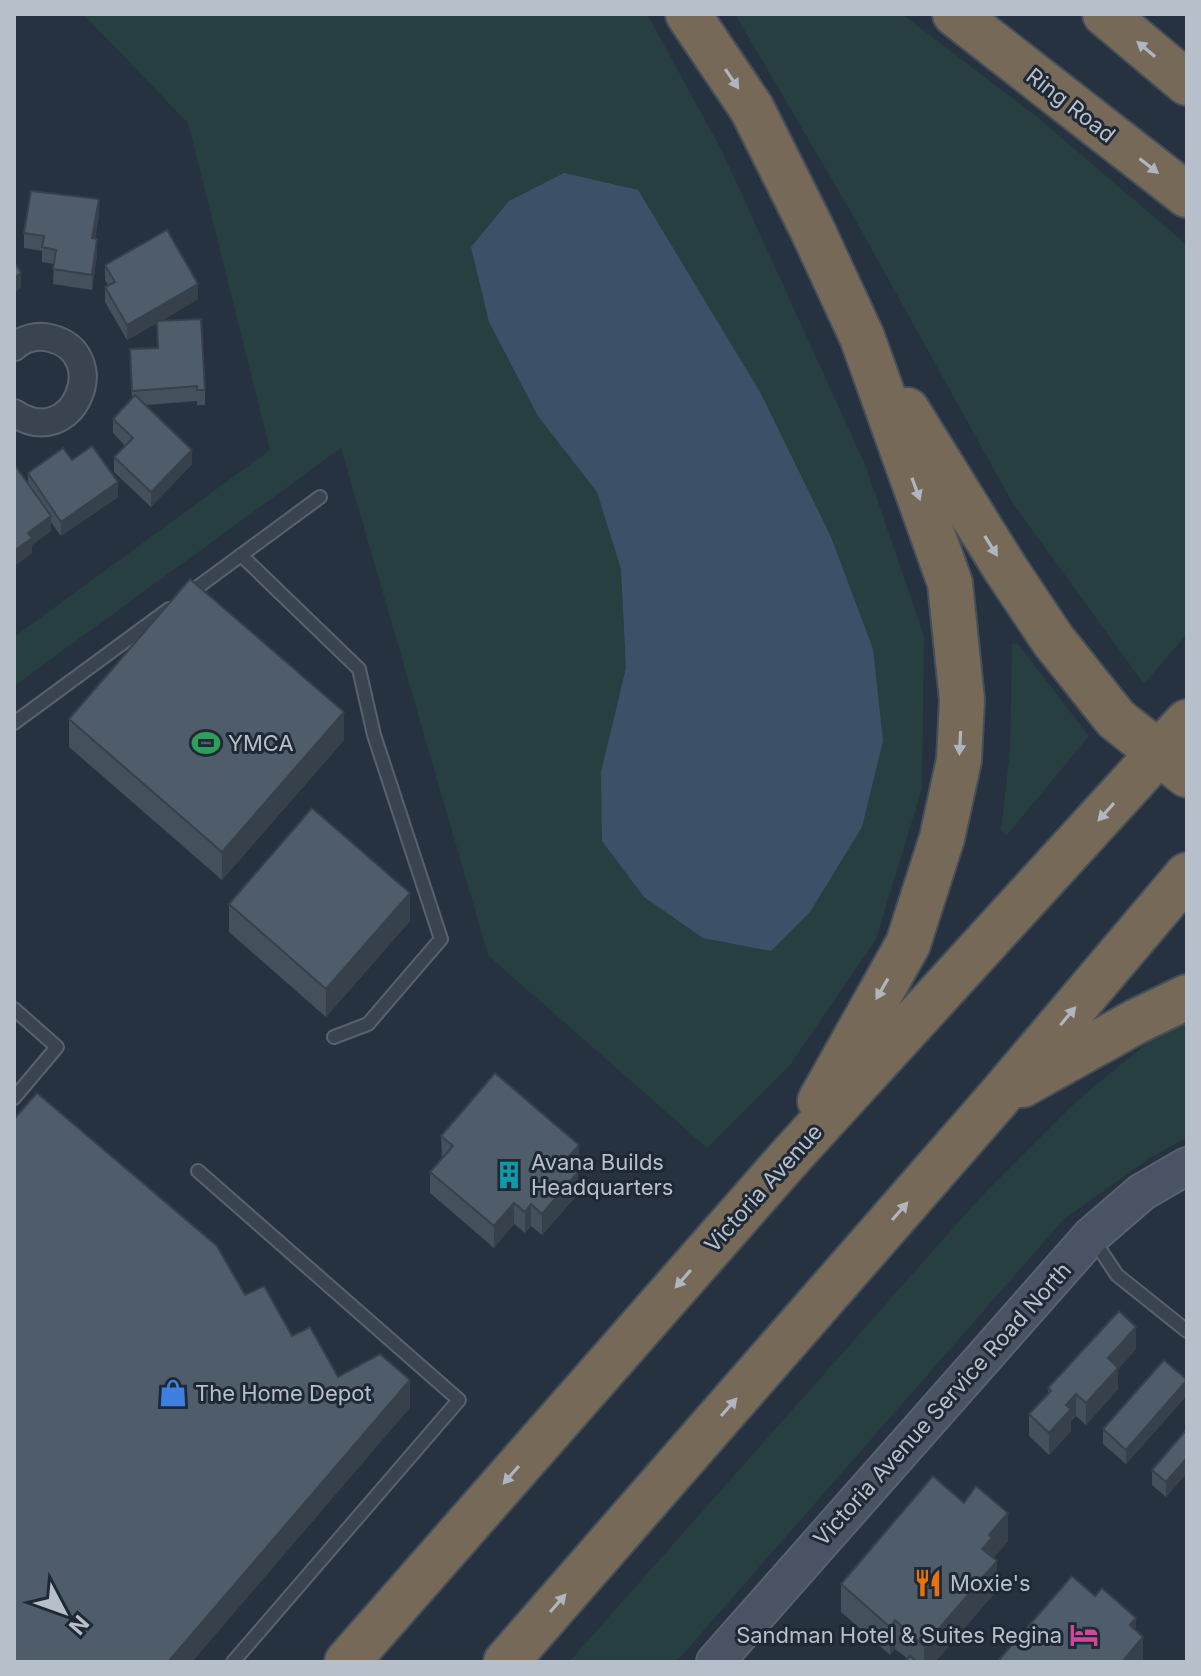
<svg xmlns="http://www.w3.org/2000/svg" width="1201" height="1676" font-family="Inter,sans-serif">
<rect width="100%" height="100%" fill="#263240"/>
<g fill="#283f41">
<polygon points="83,14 647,14 722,151 866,467 924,636 922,788 876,939 790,1065 707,1148 488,955 341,448 14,686 14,637 270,450 188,123"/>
<polygon points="735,14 902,14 1037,117 1187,245 1187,634 1144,684 1012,502 851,212"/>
<polygon points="1012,643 1018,644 1089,736 1007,835 1001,830 1010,750"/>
<polygon points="1187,1021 1187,1137 1150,1158 1064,1219 676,1662 569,1662 979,1199 1078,1100 1153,1038"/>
</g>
<polygon fill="#3c5168" points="564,173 638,190 760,392 831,537 873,649 883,741 862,827 810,912 771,951 703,938 644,897 602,841 601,772 626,668 621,569 597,492 538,416 489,322 471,247 509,201"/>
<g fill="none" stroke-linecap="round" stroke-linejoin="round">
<defs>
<g id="lane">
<polyline points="241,555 359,669 374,735 441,939 368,1024 334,1037"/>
<polyline points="187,595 320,497"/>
<polyline points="14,723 169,609"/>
<polyline points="14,1009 57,1047 14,1098"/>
<polyline points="198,1171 459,1400 233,1662"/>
<polyline points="1093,1239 1117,1275 1187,1331"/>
</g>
<path id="street" d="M14,347C24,338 37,335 50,338C114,353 74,453 14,413"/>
<polyline id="secondary" points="715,1662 1091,1236 1142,1192 1187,1166"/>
<g id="highway">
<polyline points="688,14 752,109 811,227 862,337 950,583 962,700 959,760 942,838 908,944 820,1101"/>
<polyline points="955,14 1187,195"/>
<polyline points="1105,14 1187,83"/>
<polyline points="907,410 1005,568 1053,640 1116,719 1187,775"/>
<polyline points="1022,1085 1137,1021 1187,997"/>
<polyline points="347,1662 790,1157 1187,722"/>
<polyline points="506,1662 999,1097 1187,875"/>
</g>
</defs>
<use href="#lane" stroke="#58626d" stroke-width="16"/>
<use href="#street" stroke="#58626d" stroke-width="30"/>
<use href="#secondary" stroke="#58626d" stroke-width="40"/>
<use href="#highway" stroke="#454f5a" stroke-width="48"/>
<use href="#lane" stroke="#3a4450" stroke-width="12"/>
<use href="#street" stroke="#3a4450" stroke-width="26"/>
<use href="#secondary" stroke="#495363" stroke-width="36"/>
<use href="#highway" stroke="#766958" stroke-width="44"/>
</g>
<g fill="#44505c">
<polygon points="99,214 95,239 97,254 92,290 53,284 54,264 42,262 42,251 24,248 24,233"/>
<polygon points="105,265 198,299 161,321 205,390 205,405 197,405 197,401 146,405 192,464 151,507 114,472 114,457 125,446 113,433 113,419 132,399 130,349 158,348 157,323 127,340 105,302 105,287 108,285 105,280"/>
<polygon points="72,460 118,497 61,536 51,522 51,531 32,545 32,553 14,566 14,464 28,484 28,473"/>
<polygon points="69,719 344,740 222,880 69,747"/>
<polygon points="229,904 410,921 326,1017 229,932"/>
<polygon points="441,1136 579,1167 576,1170 578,1194 542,1235 531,1226 525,1233 514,1224 494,1248 430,1193 430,1172 442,1158"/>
<polygon points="1136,1349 1118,1369 1118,1389 1086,1425 1076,1416 1071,1421 1071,1431 1049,1455 1029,1436 1029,1414 1048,1393 1048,1388"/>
<polygon points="1187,1380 1187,1395 1126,1464 1103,1444 1103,1429"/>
<polygon points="1187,1429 1187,1473 1166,1497 1152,1485 1152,1470"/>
<polygon points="1008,1541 993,1558 997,1590 935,1662 905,1662 908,1659 895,1649 890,1655 841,1612 841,1584"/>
</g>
<g fill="#37414b">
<polygon points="99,199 99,214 92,253 92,238"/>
<polygon points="97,239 97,254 92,290 92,275"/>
<polygon points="21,273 21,288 14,293 14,278"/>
<polygon points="198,284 198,299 127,340 127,325"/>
<polygon points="192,450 192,464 151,507 151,492"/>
<polygon points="118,482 118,497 61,536 61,522"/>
<polygon points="51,516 51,531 32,545 32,553 14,566 14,551 28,533"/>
<polygon points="344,712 344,740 222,880 222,852"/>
<polygon points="410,893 410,921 326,1017 326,989"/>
<polygon points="579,1145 579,1167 565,1183 565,1161"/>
<polygon points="578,1172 578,1194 542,1235 542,1214"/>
<polygon points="514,1203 514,1224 494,1248 494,1226"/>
<polygon points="531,1204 531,1226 525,1233 525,1212"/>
<polygon points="1136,1327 1136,1349 1118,1369 1118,1389 1086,1425 1086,1403 1108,1358"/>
<polygon points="410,1380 410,1408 192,1662 168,1662"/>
<polygon points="1187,1380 1187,1395 1126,1464 1126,1450"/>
<polygon points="1076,1394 1076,1416 1071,1421 1071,1431 1049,1455 1049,1433 1066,1405"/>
<polygon points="1187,1458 1187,1473 1166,1497 1166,1482"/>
<polygon points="1008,1513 1008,1541 992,1559 982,1549 989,1535"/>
<polygon points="997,1561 997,1590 935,1662 924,1662 924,1646"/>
<polygon points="1136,1618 1136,1646 1143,1637 1143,1662 1122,1662 1130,1625"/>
<polygon points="895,1620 895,1649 890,1655 890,1627"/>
</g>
<g fill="#4f5d6b" stroke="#37414b" stroke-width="2">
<polygon points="31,191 99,199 92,238 97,239 92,275 53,269 56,250 42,247 44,236 24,233"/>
<polygon points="167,230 198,284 127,325 105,287 115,282 105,265"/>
<polygon points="14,262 21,273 14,278"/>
<polygon points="201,319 205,390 197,390 197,386 132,391 130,349 158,348 157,321"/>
<polygon points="135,395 192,450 151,492 114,457 133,438 113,419"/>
<polygon points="92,446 118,482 61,522 28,473 63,448 72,460"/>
<polygon points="14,464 51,516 28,533 32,538 14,551"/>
<polygon points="190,579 344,712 222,852 69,719"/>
<polygon points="312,808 410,893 326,989 229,904"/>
<polygon points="495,1073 579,1145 565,1161 578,1172 542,1214 531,1204 525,1212 514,1203 494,1226 430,1172 453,1146 441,1136"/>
<polygon points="37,1093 217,1246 245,1295 264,1286 292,1336 310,1327 338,1377 380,1354 410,1380 168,1662 14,1662 14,1119"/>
<polygon points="1119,1311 1136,1327 1108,1358 1118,1368 1086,1403 1076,1394 1066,1405 1071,1409 1049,1433 1029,1414 1051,1391 1048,1388"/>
<polygon points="1164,1360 1187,1380 1126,1450 1103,1429"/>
<polygon points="1187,1429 1187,1458 1166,1482 1152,1470"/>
<polygon points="933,1476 964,1503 976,1486 1008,1513 989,1535 992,1538 982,1549 997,1561 924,1646 895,1620 890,1627 841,1584"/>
<polygon points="1072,1576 1095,1596 1102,1588 1136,1618 1130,1625 1143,1637 1122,1662 997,1662"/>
<polygon points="910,1656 917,1662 905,1662"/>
</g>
<defs><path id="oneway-solid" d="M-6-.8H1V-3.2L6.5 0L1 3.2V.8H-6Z" transform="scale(2)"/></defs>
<g fill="#b0b6bf">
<use href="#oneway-solid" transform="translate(1146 49) rotate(-140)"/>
<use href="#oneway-solid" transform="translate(732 79) rotate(56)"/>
<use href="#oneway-solid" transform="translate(1149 166) rotate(38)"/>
<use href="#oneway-solid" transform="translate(916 489) rotate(70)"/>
<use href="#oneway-solid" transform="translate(991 546) rotate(58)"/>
<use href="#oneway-solid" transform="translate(960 743) rotate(93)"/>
<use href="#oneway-solid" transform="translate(1106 812) rotate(132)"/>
<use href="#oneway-solid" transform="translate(882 989) rotate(120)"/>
<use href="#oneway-solid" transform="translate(1068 1016) rotate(-50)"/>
<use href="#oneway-solid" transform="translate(900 1211) rotate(-49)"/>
<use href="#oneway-solid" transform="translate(683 1279) rotate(131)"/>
<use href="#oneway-solid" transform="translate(729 1407) rotate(-49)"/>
<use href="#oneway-solid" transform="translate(511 1475) rotate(131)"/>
<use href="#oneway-solid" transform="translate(558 1603) rotate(-49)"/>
</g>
<defs>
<symbol id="stadium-bare" viewBox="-9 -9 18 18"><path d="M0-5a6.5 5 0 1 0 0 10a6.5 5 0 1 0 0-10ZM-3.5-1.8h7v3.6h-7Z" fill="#2e9e5b" stroke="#1f2935" stroke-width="2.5" paint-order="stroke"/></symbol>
<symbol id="building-bare" viewBox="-9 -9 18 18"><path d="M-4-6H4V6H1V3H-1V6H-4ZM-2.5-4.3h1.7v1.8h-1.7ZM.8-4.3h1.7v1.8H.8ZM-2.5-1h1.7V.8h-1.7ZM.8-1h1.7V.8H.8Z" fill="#0f9aa8" stroke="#1f2935" stroke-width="2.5" paint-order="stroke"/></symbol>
<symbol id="shop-bare" viewBox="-9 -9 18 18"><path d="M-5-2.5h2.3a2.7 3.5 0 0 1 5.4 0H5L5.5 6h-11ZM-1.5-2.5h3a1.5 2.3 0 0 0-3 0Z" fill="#3f7fe0" stroke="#1f2935" stroke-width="2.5" paint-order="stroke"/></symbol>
<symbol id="restaurant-bare" viewBox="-9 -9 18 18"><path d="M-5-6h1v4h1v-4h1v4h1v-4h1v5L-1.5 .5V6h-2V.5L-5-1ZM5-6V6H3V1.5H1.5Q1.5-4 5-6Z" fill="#e8710a" stroke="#1f2935" stroke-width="2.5" paint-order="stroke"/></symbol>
<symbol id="hotel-bare" viewBox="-9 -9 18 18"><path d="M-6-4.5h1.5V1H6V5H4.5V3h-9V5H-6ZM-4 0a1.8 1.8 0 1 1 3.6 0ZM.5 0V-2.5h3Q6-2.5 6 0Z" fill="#d1479c" stroke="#1f2935" stroke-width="2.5" paint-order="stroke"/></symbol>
</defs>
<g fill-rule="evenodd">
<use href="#stadium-bare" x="186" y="723" width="40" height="40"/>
<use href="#building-bare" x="489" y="1155" width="40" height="40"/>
<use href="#shop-bare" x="153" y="1373" width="40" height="40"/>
<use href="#restaurant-bare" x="908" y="1563" width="40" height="40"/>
<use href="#hotel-bare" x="1064" y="1615" width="40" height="40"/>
</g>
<g text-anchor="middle" stroke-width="6" stroke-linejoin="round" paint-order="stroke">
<g font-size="22" fill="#b7bfca" stroke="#1f2935">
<text transform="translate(1071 105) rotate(38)" y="8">Ring Road</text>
<text transform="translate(763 1188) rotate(-48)" y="8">Victoria Avenue</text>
<text transform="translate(942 1404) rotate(-48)" y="8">Victoria Avenue Service Road North</text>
</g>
<g font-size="22" fill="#b7bfca" stroke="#1f2935" text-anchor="start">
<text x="228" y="751">YMCA</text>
<text x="531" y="1170">Avana Builds<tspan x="531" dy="25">Headquarters</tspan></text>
<text x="195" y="1401">The Home Depot</text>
<text x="950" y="1591">Moxie's</text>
<text x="1062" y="1643" text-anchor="end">Sandman Hotel &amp; Suites Regina</text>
</g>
</g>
<rect width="1201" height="1676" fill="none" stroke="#b7bfca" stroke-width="32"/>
<g transform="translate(64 1612) rotate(131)" stroke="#1f2935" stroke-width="6" paint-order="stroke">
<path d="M0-6L14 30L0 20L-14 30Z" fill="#b7bfca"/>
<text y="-12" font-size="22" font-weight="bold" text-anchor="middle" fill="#b7bfca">N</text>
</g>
</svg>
